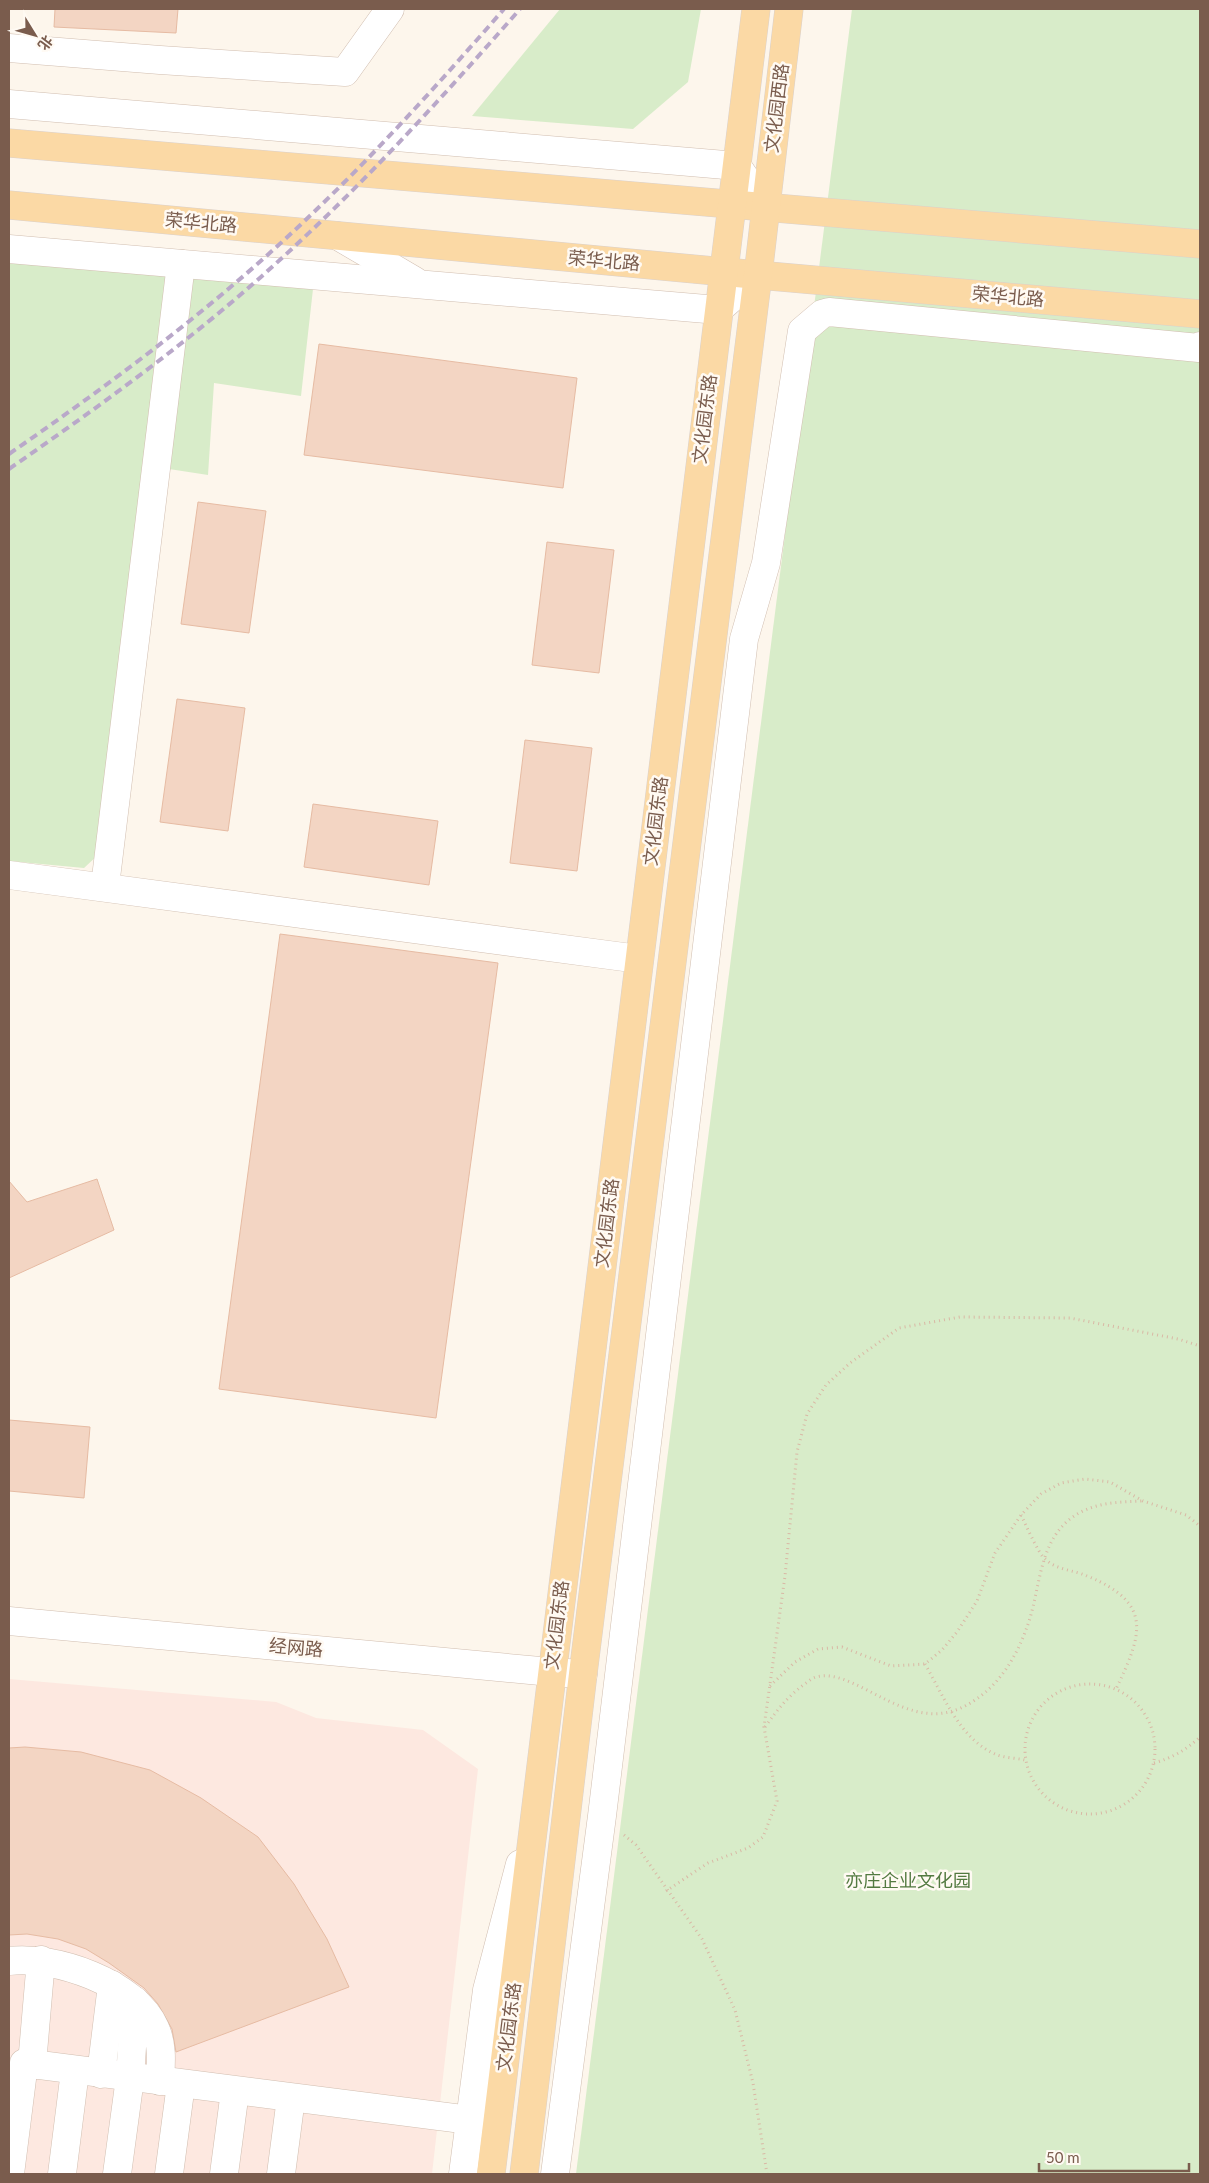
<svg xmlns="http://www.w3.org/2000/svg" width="1209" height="2183" font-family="Lato,'Noto Sans SC',sans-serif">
<rect width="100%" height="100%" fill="#fdf6ec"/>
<polygon fill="#fde8e0" points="9,1679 276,1702 316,1718 423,1730 478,1769 432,2174 9,2174"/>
<g fill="#d8ecc9">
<polygon points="560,9 701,9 688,82 633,129 472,116"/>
<polygon points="852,9 1200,9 1200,2174 576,2174"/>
<polygon points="9,263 313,289 301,396 214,383 208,475 143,465 99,854 84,868 9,861"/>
</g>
<g fill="#f3d5c3" stroke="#e6bba3">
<polygon points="55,9 178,9 176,33 54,27"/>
<polygon points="319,344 577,378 563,488 304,455"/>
<polygon points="198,502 266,511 249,633 181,624"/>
<polygon points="547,542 614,550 599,673 532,665"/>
<polygon points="177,699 245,708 228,831 160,822"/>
<polygon points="525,740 592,748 577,871 510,863"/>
<polygon points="313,804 438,821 429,885 304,867"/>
<polygon points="280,934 498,963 436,1418 219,1389"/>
<polygon points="97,1179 114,1230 9,1278 9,1181 27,1202"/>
<polygon points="9,1420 90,1427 84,1498 9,1491"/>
<polygon points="25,1747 81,1752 150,1770 201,1798 258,1837 294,1884 327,1939 349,1987 176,2052 172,2029 158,2004 144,1988 109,1963 86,1949 58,1939 27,1934 9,1935 9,1748"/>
</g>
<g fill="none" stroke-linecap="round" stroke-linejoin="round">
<defs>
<g id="minor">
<polyline points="9,48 160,60 345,72 390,9"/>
<polyline points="9,104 737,166 765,207"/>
<polyline points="338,236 415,281"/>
<polyline points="9,249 718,310 758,275"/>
<polyline points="9,875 639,959"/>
<polyline points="105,886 181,264"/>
<polyline points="9,1621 551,1672 583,1674"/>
<path d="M9,1961C54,1955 136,1983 155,2028C163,2045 161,2064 160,2081"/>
<polyline points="32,2064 41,1960"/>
<polyline points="101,2074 112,1985"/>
<polyline points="10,2174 24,2063 470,2120"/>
<polyline points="62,2174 75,2071"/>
<polyline points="117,2174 130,2078 135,2001"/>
<polyline points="169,2174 181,2084"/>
<polyline points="224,2174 235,2091"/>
<polyline points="281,2174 291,2098"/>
<polyline points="463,2174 487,1990 520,1864"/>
<polyline points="555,2174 602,1816 744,639 766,563 802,331 822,314 829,312 1199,348 1200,346"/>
</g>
<g id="major">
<polyline points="9,143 1200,244"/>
<polyline points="9,205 758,275 1200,314"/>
<polyline points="491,2174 756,9"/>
<polyline points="524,2174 583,1674 758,275 789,9"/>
</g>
</defs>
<use href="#minor" stroke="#d1beb0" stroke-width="29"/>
<use href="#major" stroke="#dad1cd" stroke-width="29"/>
<g stroke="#d9b8a5" stroke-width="3" stroke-dasharray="1 4" stroke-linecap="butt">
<path d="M1021,1515C1026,1525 1038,1553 1045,1559C1056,1570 1074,1570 1087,1576C1154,1603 1142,1635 1116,1689"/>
<path d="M925,1664C943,1695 960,1739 995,1754C1004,1758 1016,1758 1025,1760"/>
<circle cx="1090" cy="1749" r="65"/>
<polyline points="770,1686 795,1662 818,1649 842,1647 891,1666 925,1664 942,1650 957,1632 977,1601 995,1553 1021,1515 1041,1494 1061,1483 1085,1479 1110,1482 1143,1501 1186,1515 1200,1526"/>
<path d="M765,1727C779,1708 787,1697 806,1683C809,1681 812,1678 816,1677C831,1673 846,1680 859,1686C899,1706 933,1729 975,1700C1001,1683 1017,1655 1027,1627C1042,1587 1037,1533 1083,1511C1102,1502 1122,1502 1142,1501"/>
<path d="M1154,1763C1172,1758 1186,1750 1200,1737"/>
<polyline points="624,1835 636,1845 702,1939 735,2010 753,2083 767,2174"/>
<polyline points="666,1891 708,1863 748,1848 763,1837 777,1801 764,1727 785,1576 797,1452 807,1414 826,1385 850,1363 899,1328 960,1317 1070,1318 1178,1339 1200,1346"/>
</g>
<use href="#minor" stroke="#fff" stroke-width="28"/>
<use href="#major" stroke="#fbd9a5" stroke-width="28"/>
<g stroke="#b9a8c9" stroke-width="4" stroke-dasharray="8 5" stroke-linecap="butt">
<path d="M9,454C97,393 183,330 263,259C350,182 428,96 504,9"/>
<path d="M9,469C100,406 190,341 272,267C361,187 441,99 520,9"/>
</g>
</g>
<g text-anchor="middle" stroke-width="5" stroke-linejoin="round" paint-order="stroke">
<g font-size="18" fill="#7a5c4d" stroke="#fffaf3">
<text transform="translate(777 108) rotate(-83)" y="6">文化园西路</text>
<text transform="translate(201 223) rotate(5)" y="6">荣华北路</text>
<text transform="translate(604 261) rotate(5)" y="6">荣华北路</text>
<text transform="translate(1008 297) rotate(5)" y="6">荣华北路</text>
<text transform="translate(705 419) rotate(-83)" y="6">文化园东路</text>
<text transform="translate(656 821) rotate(-83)" y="6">文化园东路</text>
<text transform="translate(607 1223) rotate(-83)" y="6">文化园东路</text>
<text transform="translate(557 1625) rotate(-83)" y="6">文化园东路</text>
<text transform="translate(296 1648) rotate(5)" y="6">经网路</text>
<text transform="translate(509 2027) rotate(-83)" y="6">文化园东路</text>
</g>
<g font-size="18" fill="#537a41" stroke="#fffaf3">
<text x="908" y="1887">亦庄企业文化园</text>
</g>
</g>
<rect width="1209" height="2183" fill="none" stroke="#7a5c4d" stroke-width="20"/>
<g transform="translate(35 35) rotate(127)" stroke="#fffaf3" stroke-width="4" paint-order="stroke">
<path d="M0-4L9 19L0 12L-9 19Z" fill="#7a5c4d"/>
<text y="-8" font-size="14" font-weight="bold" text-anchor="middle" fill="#7a5c4d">北</text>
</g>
<path d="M1039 2163v8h150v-8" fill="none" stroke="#7a5c4d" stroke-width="2.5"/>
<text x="1046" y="2163" font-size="15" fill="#7a5c4d" stroke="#fffaf3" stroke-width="4" paint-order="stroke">50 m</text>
</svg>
